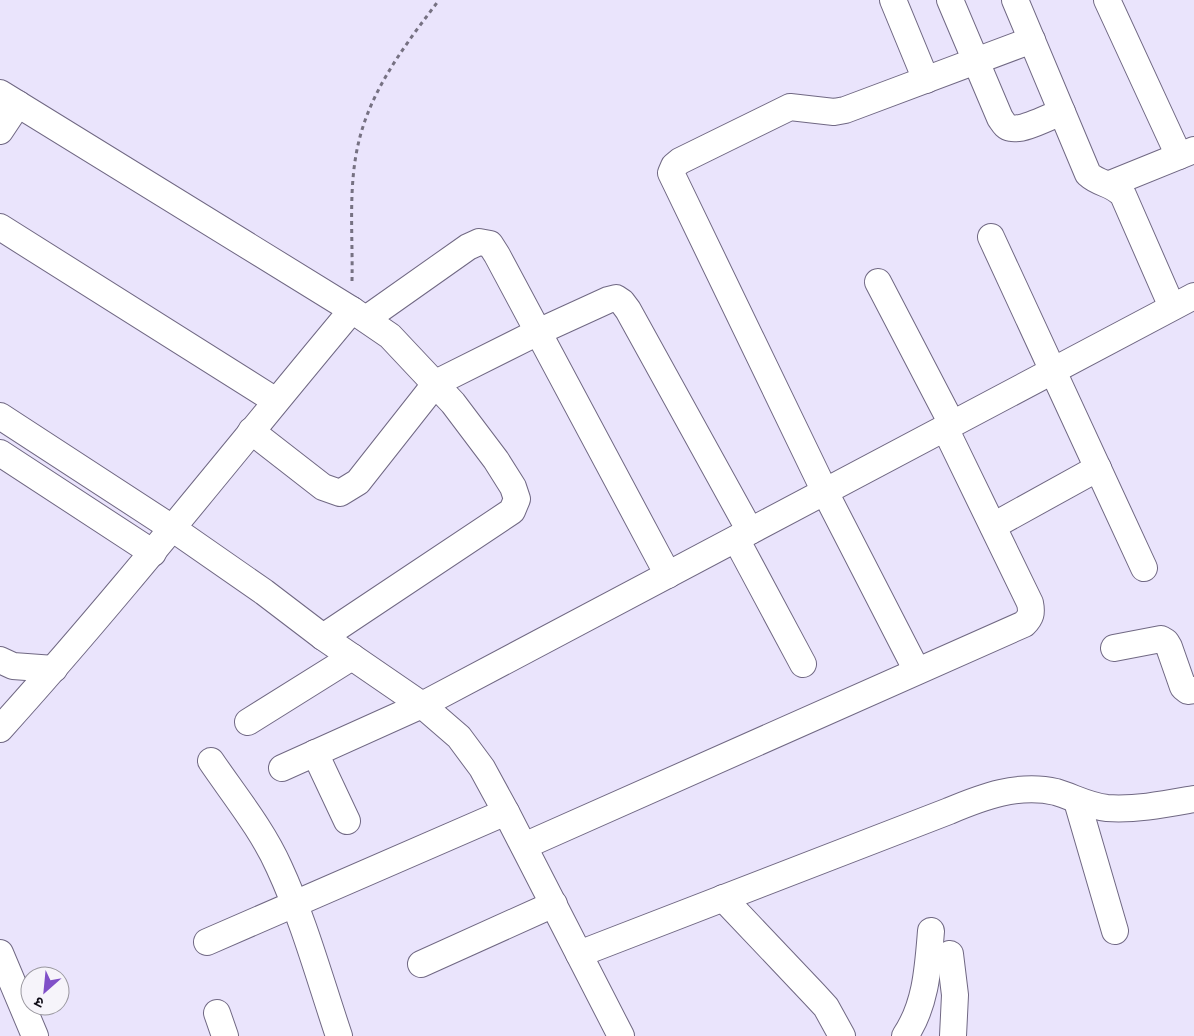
<svg xmlns="http://www.w3.org/2000/svg" width="1194" height="1036" font-family="Mulish,'Noto Sans Devanagari',sans-serif">
<rect width="100%" height="100%" fill="#eae4fc"/>
<g fill="none" stroke-linecap="round" stroke-linejoin="round">
<defs>
<g id="minor">
<polyline points="893,0 926,80"/>
<path d="M950,0L1000,118C1003,122 1005,127 1011,128C1023,131 1050,116 1062,112"/>
<path d="M1015,0L1088,174C1100,185 1111,182 1123,195L1172,307"/>
<polyline points="1107,0 1179,156"/>
<polyline points="0,93 352,310 390,336 453,403 496,460 513,487 517,499 512,511 323,637"/>
<polyline points="0,131 18,104"/>
<polyline points="1110,184 1194,150"/>
<polyline points="0,227 276,401"/>
<polyline points="991,237 1144,568"/>
<polyline points="878,282 952,424"/>
<polyline points="366,319 468,247 479,242 490,244 497,255 668,575"/>
<polyline points="0,416 172,528 264,592 323,637 422,705 459,737 482,768 506,812 621,1036"/>
<polyline points="251,431 323,487 340,493 358,482 436,383 538,332 608,300 616,298 622,302 628,310 750,531"/>
<polyline points="0,453 153,553"/>
<polyline points="993,526 1098,468"/>
<polyline points="736,539 803,664"/>
<polyline points="1114,648 1161,639 1166,642 1169,647 1183,687 1188,691 1194,690"/>
<polyline points="0,660 13,666 54,669"/>
<polyline points="917,671 825,492 671,173 674,166 680,161 790,107 834,112 845,110 1032,40"/>
<polyline points="248,722 352,657"/>
<path d="M0,729C122,594 235,450 352,310"/>
<polyline points="315,753 347,821"/>
<path d="M211,761C234,795 262,829 279,867C304,921 320,980 339,1036"/>
<polyline points="282,768 422,705 1194,296"/>
<polyline points="1077,801 1115,931"/>
<path d="M524,846L1024,624C1031,617 1032,613 1030,603L945,428"/>
<polyline points="723,898 814,994 826,1007 842,1036"/>
<polyline points="207,942 506,812"/>
<polyline points="0,953 35,1036"/>
<path d="M579,954L949,811C982,797 1019,783 1056,792C1073,797 1088,806 1107,808C1136,810 1166,804 1194,799"/>
<polyline points="950,954 955,995 953,1036"/>
<polyline points="421,964 554,904"/>
<polyline points="217,1013 225,1036"/>
<path d="M905,1036C926,1005 928,968 931,931"/>
</g>
</defs>
<use href="#minor" stroke="#706883" stroke-width="28"/>
<path stroke="#767182" stroke-width="3" stroke-dasharray="4 4" stroke-linecap="butt" d="M352,281C353,237 348,189 358,145C370,90 406,44 439,0"/>
<use href="#minor" stroke="#fff" stroke-width="26"/>
</g>
<g transform="translate(45 991) rotate(207)"><circle r="24" fill="#f6f4fa" stroke="#99979e"/>
<path d="M0-4L9 19L0 12L-9 19Z" fill="#8050c8"/>
<text y="-8" font-size="14" font-weight="bold" text-anchor="middle" fill="#0e0b15">उ</text>
</g>
</svg>
